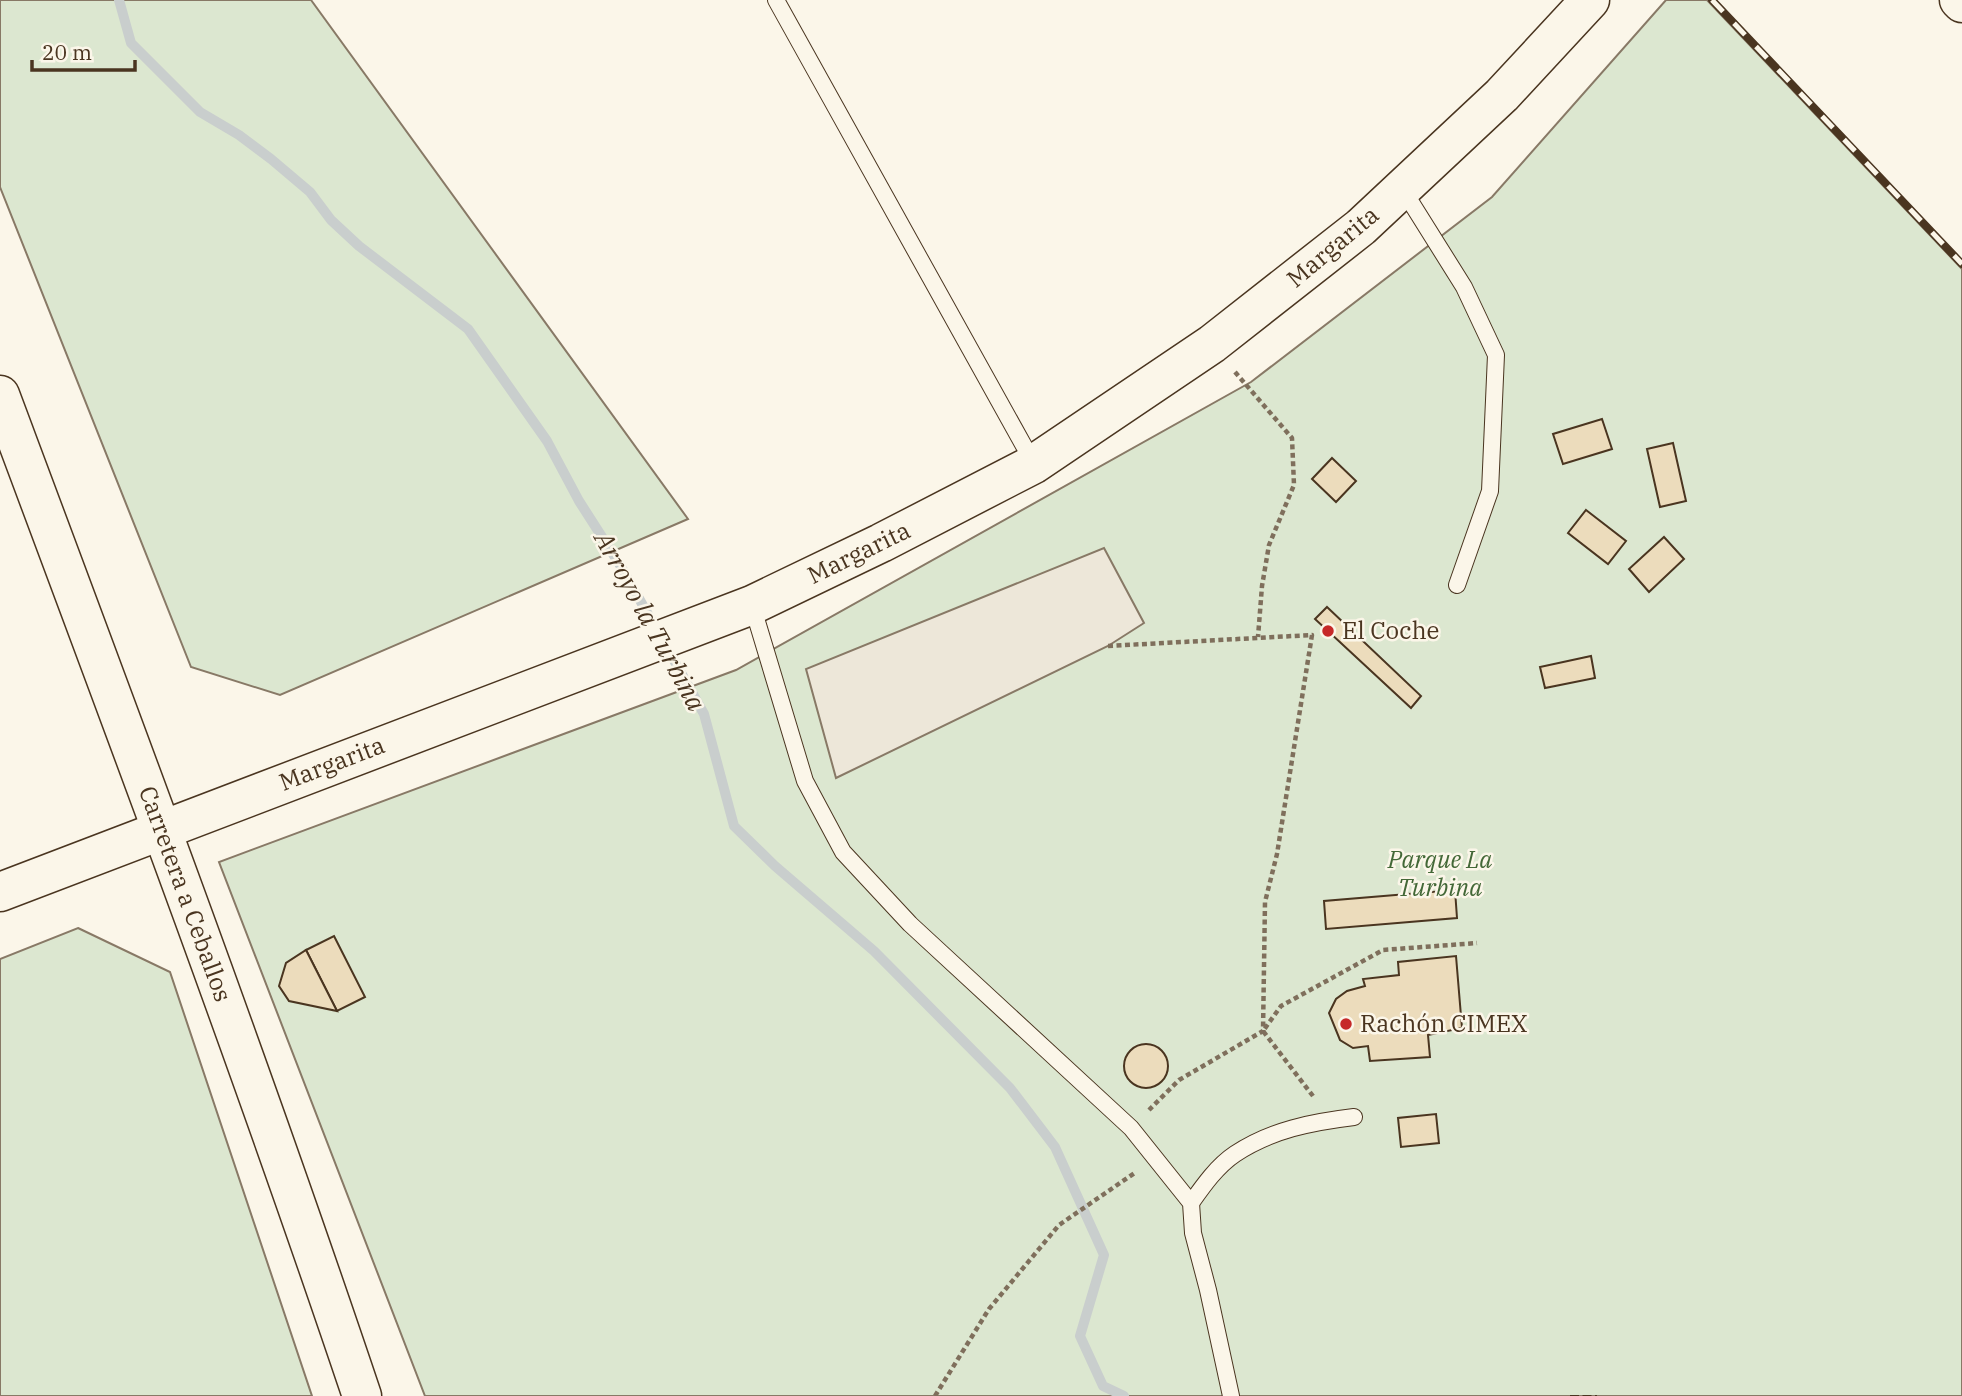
<svg xmlns="http://www.w3.org/2000/svg" width="1962" height="1396" font-family="'IBM Plex Serif',serif">
<rect width="100%" height="100%" fill="#fbf6e9"/>
<g fill="#dce7d0" stroke="#887966" stroke-width="2">
<polygon points="0,0 311,0 688,519 280,695 191,667 0,187"/>
<polygon points="1666,0 1707,0 1962,269 1962,1396 425,1396 219,862 736,670 1251,382 1492,197"/>
<polygon points="78,928 170,972 312,1396 0,1396 0,959"/>
</g>
<polygon fill="#ede7d9" stroke="#887966" stroke-width="2" points="1104,548 1144,623 1108,646 836,778 806,669"/>
<g fill="none" stroke-linecap="round" stroke-linejoin="round">
<g stroke="#c9cecd" stroke-width="10">
<polyline points="119,0 131,43 200,112 239,135 271,159 310,192 331,220 359,246 468,329 547,441 579,501 620,565 658,632"/>
<polyline points="666,646 704,714 734,826 775,866 874,951 1010,1088 1055,1147 1104,1255 1080,1336 1103,1386 1124,1396"/>
</g>
</g>
<g fill="#ecdcbc" stroke="#4a3520" stroke-width="2">
<polygon points="1602,419 1612,449 1563,464 1553,434"/>
<polygon points="1673,443 1686,501 1660,507 1647,449"/>
<polygon points="1332,458 1356,481 1336,502 1312,479"/>
<polygon points="1586,510 1626,541 1608,564 1568,533"/>
<polygon points="1664,537 1684,559 1649,592 1629,569"/>
<polygon points="1327,607 1421,696 1411,708 1315,619"/>
<polygon points="1591,656 1595,678 1545,688 1540,667"/>
<polygon points="1455,890 1457,918 1326,929 1324,901"/>
<polygon points="334,936 365,997 337,1011 306,950"/>
<polygon points="306,950 337,1011 289,1001 279,986 286,963"/>
<polygon points="1456,956 1462,1028 1428,1035 1430,1057 1370,1061 1368,1046 1353,1048 1340,1040 1329,1013 1336,999 1347,991 1365,986 1363,979 1399,975 1398,962"/>
<circle cx="1146" cy="1066" r="22"/>
<polygon points="1436,1114 1439,1143 1401,1147 1398,1118"/>
</g>
<g fill="none" stroke-linecap="round" stroke-linejoin="round">
<defs>
<g id="lane">
<polyline points="776,0 1034,464"/>
<polyline points="1402,188 1464,287 1496,355 1490,491 1457,585"/>
<polyline points="752,605 805,781 843,852 910,924 1131,1128 1191,1203 1193,1233 1208,1290 1231,1396"/>
<path d="M1191,1203C1203,1186 1217,1166 1235,1154C1271,1130 1312,1122 1354,1117"/>
</g>
<g id="secondary">
<polyline points="1959,0 1962,3"/>
<path d="M0,395C124,727 249,1060 362,1396"/>
<polyline points="0,892 752,605 881,543 1034,464 1212,344 1361,227 1502,95 1590,0"/>
</g>
</defs>
<use href="#lane" stroke="#4a3520" stroke-width="18"/>
<use href="#secondary" stroke="#4a3520" stroke-width="41"/>
<g stroke="#7f6f5c" stroke-width="4.5" stroke-dasharray="5 3.5" stroke-linecap="butt">
<polyline points="1235,372 1292,438 1294,485 1269,545 1262,586 1258,637"/>
<polyline points="1108,646 1312,635 1277,854 1265,902 1263,1031 1179,1080 1149,1110"/>
<polyline points="1313,1096 1263,1031 1281,1006 1383,950 1477,943"/>
<polyline points="935,1396 989,1309 1059,1225 1136,1172"/>
</g>
<use href="#lane" stroke="#fbf6e9" stroke-width="16"/>
<use href="#secondary" stroke="#fbf6e9" stroke-width="38"/>
<defs>
<polyline id="rail" points="1712,0 1962,264"/>
</defs>
<use href="#rail" stroke="#4a3520" stroke-width="8"/>
<use href="#rail" stroke="#fbf6e9" stroke-width="5" stroke-dasharray="16" stroke-linecap="butt"/>
<polyline stroke="#4a3520" stroke-width="2" stroke-dasharray="9 3.5" stroke-linecap="butt" points="1570,1396 1597,1396"/>
</g>
<g fill="#c62828" stroke="#fbf6e9" stroke-width="2.5">
<circle cx="1328" cy="631" r="7"/>
<circle cx="1346" cy="1024" r="7"/>
</g>
<g text-anchor="middle" stroke-width="5" stroke-linejoin="round" paint-order="stroke">
<g font-size="24" fill="#4a3520" stroke="#fbf6e9">
<text transform="translate(1333 247) rotate(-40)" y="8">Margarita</text>
<text transform="translate(859 553) rotate(-26)" y="8">Margarita</text>
<text transform="translate(332 764) rotate(-21)" y="8">Margarita</text>
<text transform="translate(185 894) rotate(70)" y="8">Carretera a Ceballos</text>
</g>
<g font-size="24" fill="#4a3520" stroke="#fbf6e9" text-anchor="start">
<text x="1342" y="639">El Coche</text>
<text x="1360" y="1032">Rachón CIMEX</text>
</g>
<g font-size="24" font-style="italic" fill="#436837" stroke="#fbf6e9">
<text x="1440" y="868">Parque La<tspan x="1440" dy="28">Turbina</tspan></text>
</g>
<g font-size="26" font-style="italic" fill="#4a3520" stroke="#fbf6e9">
<text transform="translate(650 621) rotate(61)" y="9">Arroyo la Turbina</text>
</g>
</g>
<path d="M32 60v10h103v-10" fill="none" stroke="#4a3520" stroke-width="3.5"/>
<text x="42" y="60" font-size="21" fill="#4a3520" stroke="#fbf6e9" stroke-width="5" paint-order="stroke">20 m</text>
</svg>
